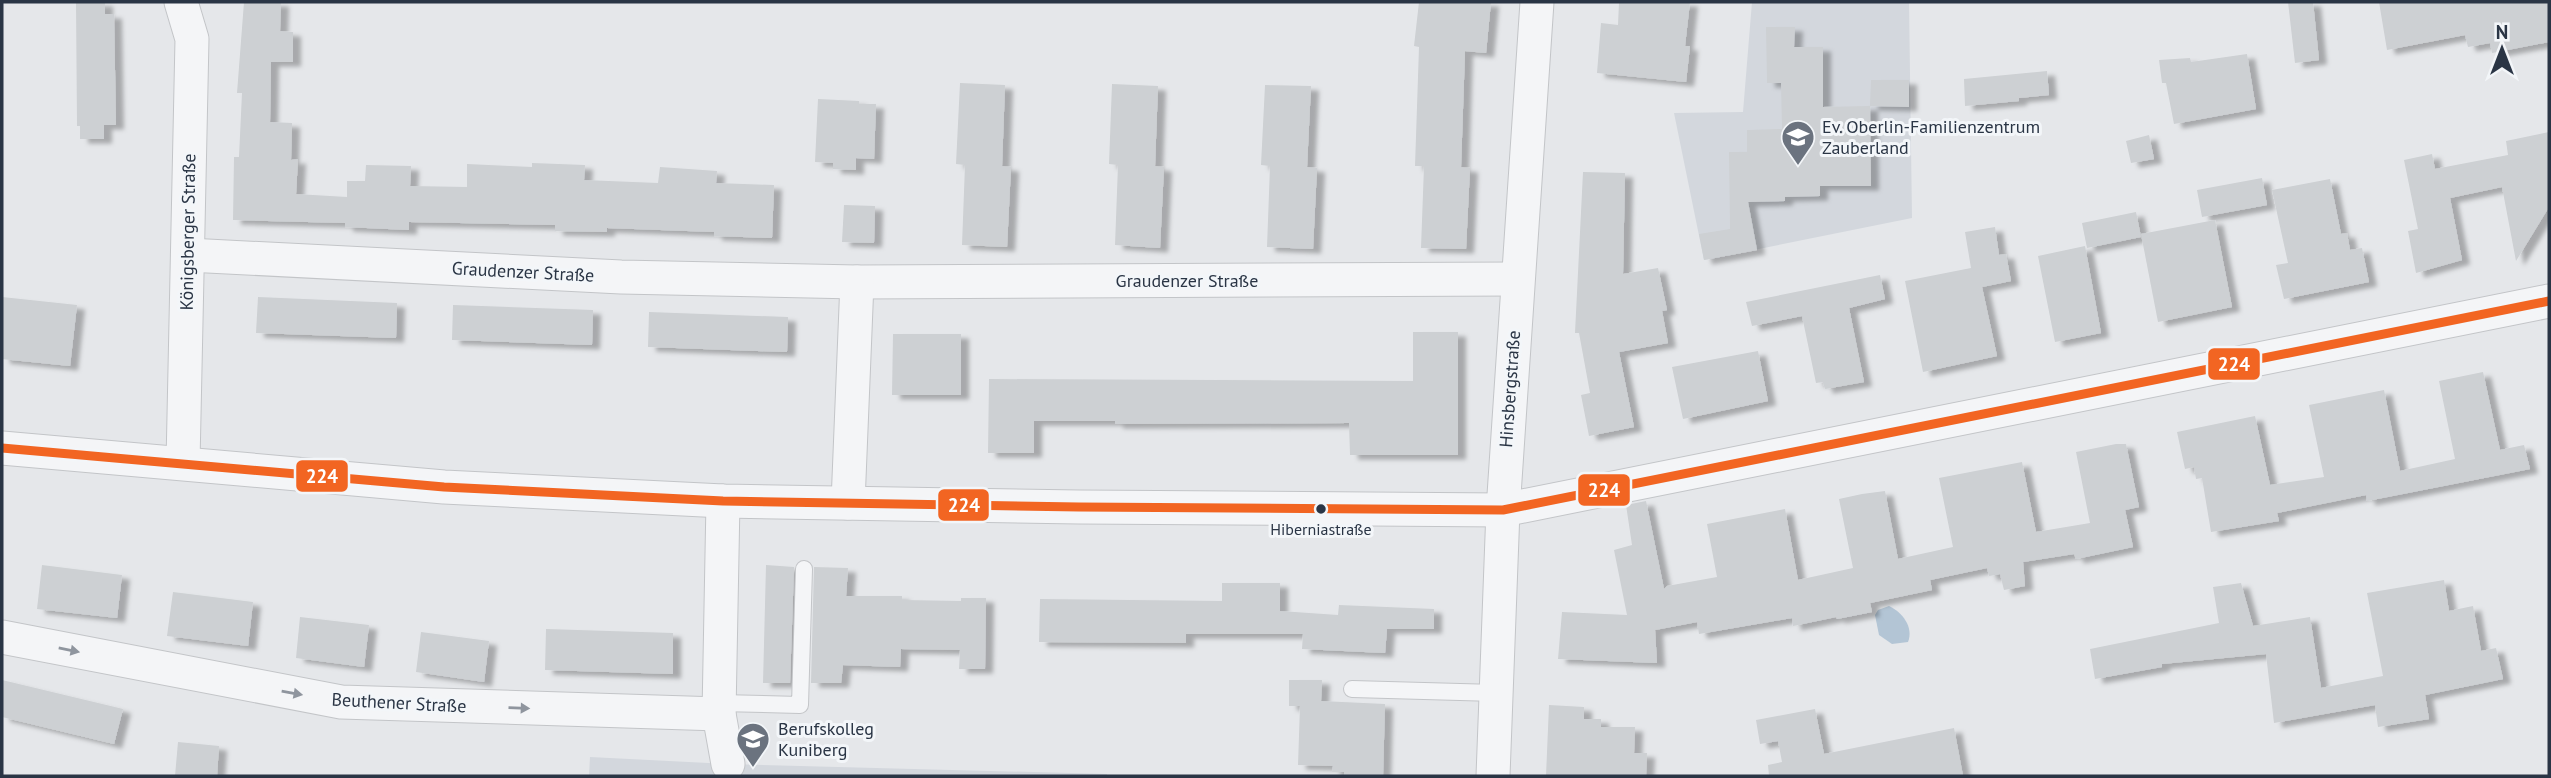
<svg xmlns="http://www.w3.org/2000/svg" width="2551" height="778" font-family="'PT Sans',sans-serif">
<defs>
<filter id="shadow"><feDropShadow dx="8" dy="4.5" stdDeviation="2" flood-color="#0004"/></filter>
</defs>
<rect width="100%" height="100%" fill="#e5e7ea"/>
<g fill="#d3d7dd">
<polygon points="1752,2 1909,2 1912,218 1704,260 1674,113 1743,112"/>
<polygon points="590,757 728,764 1107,774 1107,776 589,776"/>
</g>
<path fill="#b3c5d5" d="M1889,606C1902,612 1914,627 1908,642L1892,644L1879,635L1875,615L1878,610Z"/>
<g fill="#cdd0d3" filter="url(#shadow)">
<polygon points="76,2 105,2 105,14 114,14 116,125 104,125 104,139 80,139 80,126 77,126"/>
<polygon points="244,2 281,2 280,31 293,32 293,62 271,62 270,122 292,123 291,160 298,159 296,194 347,197 347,181 365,181 366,165 411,166 410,186 467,187 467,164 532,167 532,163 585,165 584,180 658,183 660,167 717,171 716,183 774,185 772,238 714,236 714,232 607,228 607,232 555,231 555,225 409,222 409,230 345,227 345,223 233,220 234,157 239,157 242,93 237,93"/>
<polygon points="1419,2 1491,2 1486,53 1465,51 1461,167 1470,168 1466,249 1421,248 1424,166 1415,166 1419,47 1414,46"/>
<polygon points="1619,2 1690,2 1685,46 1690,46 1686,82 1597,73 1601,23 1618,25"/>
<polygon points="2288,2 2313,2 2319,60 2295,63"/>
<polygon points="2379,2 2549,2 2549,42 2492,53 2490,43 2468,47 2465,35 2387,50"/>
<polygon points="1766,27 1795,27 1794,47 1823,47 1823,107 1870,106 1871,186 1820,186 1820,196 1785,197 1785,201 1748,202 1757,250 1704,260 1699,234 1730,229 1729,152 1747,152 1747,130 1782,129 1781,83 1767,83"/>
<polygon points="2247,54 2256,109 2174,124 2166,83 2162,83 2159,60 2190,58 2191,62"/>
<polygon points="2047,71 2049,95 2019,98 2019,101 1965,106 1964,79"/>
<polygon points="1871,80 1909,80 1909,107 1870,106"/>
<polygon points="960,83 1005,85 1002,166 1011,167 1007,247 962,245 965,165 956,164"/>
<polygon points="1112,84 1158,86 1155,166 1164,167 1160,248 1115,245 1118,165 1109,164"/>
<polygon points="1265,85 1311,86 1307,167 1317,168 1313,249 1267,247 1270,166 1261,165"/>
<polygon points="818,99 859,101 859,104 876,104 874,159 856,158 856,170 833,169 833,163 815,162"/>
<polygon points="2549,132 2549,207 2516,261 2502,187 2450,198 2462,260 2416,273 2408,231 2418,229 2404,160 2432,154 2435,169 2508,155 2506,141"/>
<polygon points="2149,135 2154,159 2131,163 2126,141"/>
<polygon points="1583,172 1625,173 1623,274 1658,268 1667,310 1662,311 1668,343 1619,352 1634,427 1589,436 1581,395 1590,393 1579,333 1575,333"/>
<polygon points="2262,178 2267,205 2202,217 2197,190"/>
<polygon points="2330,179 2341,234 2347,233 2350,250 2362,248 2369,282 2284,299 2276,265 2288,263 2272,190"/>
<polygon points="844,205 875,206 874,243 842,242"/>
<polygon points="2136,212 2141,237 2087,248 2082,223"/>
<polygon points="2215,220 2232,307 2158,322 2141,234"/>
<polygon points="1995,227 1999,255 2006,254 2011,281 1982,287 1997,356 1923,372 1905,281 1971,268 1965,232"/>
<polygon points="2085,246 2101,333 2055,342 2038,256"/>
<polygon points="1880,275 1885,299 1849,308 1864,382 1825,389 1823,382 1816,383 1802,316 1752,326 1746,302"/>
<polygon points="2,297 77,305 70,366 2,359"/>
<polygon points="258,297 397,303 396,338 256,333"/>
<polygon points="453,305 593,310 592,345 452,340"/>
<polygon points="649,312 788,317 787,352 648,347"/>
<polygon points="1413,332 1458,332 1458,455 1350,455 1349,423 1115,424 1115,421 1034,421 1034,453 988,453 989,379 1413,381"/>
<polygon points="893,334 961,334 961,395 892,395"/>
<polygon points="1758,351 1768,401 1683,419 1672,367"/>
<polygon points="2483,372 2500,450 2524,445 2530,469 2367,501 2366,495 2277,513 2279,521 2211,532 2202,478 2196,479 2194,467 2185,469 2177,432 2255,416 2270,485 2324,477 2309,405 2384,390 2400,471 2455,459 2439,381"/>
<polygon points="2116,444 2126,444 2139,507 2125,510 2133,547 2076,559 2074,554 2023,562 2025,586 2004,590 2000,574 1989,576 1987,568 1930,580 1932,590 1870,603 1872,612 1837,619 1836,617 1793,626 1792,618 1699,634 1697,622 1655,630 1657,663 1558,659 1562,612 1627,615 1614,550 1632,545 1626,505 1646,501 1664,589 1667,586 1717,577 1707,524 1785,509 1798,580 1853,568 1839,499 1862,494 1885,491 1898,559 1953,547 1939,478 2022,462 2036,532 2090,523 2076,452"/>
<polygon points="42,565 122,575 117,618 37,609"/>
<polygon points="766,565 794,567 790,683 763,683"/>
<polygon points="814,567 848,568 846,596 902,596 902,600 961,601 961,598 986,598 985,669 959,669 960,650 901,649 900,667 843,665 841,683 811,683"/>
<polygon points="2444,580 2449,611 2473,606 2481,651 2496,648 2503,679 2425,695 2429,719 2378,727 2375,705 2274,723 2266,654 2162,664 2162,667 2095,679 2090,649 2219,623 2213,587 2241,583 2253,626 2310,617 2321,688 2383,676 2367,593"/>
<polygon points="1222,583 1280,583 1280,611 1338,615 1339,605 1434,609 1434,629 1387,629 1385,653 1302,649 1303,634 1186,634 1186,643 1039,642 1040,599 1222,601"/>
<polygon points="173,592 253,602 248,646 167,636"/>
<polygon points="300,617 369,625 364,667 296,658"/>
<polygon points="546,629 673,633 673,674 545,670"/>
<polygon points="421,632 489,641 484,682 416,672"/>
<polygon points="2,680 123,709 114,744 2,717"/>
<polygon points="1289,680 1322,680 1321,701 1385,704 1383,776 1344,776 1344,772 1332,772 1333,766 1298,765 1300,706 1289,706"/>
<polygon points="1549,705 1584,707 1584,719 1601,719 1601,727 1635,727 1634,753 1647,753 1646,776 1546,776"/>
<polygon points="1815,709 1824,754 1954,728 1963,776 1769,776 1768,765 1782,762 1778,741 1760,744 1756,720"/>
<polygon points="178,742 219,746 217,776 175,776"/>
</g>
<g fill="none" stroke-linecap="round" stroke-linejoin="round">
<defs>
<g id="service">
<polyline points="1352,689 1496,693"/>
<polyline points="719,703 800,705 804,569"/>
</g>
<g id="minor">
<polyline points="181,2 192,39 183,463"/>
<polyline points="188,255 621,277 857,282 1517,279"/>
<polyline points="2,448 444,487 723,501 1079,507 1503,510 2549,301"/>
<polyline points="723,501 719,714 728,764"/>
<polyline points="848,503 857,282"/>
<polyline points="2,637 341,702 719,714"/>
<polyline points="1493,776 1503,510 1537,2"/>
</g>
</defs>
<use href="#service" stroke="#c3c5c8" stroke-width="18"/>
<use href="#minor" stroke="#c3c5c8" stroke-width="35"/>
<use href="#service" stroke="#f4f5f7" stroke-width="16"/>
<use href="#minor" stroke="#f4f5f7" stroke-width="33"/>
<defs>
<polyline id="bus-1" points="2,448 444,487 723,501 1079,507 1503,510 2549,301"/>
</defs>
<use href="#bus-1" stroke="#f3f6f9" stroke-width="14"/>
<use href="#bus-1" stroke="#f26522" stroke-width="9"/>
</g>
<defs><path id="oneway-solid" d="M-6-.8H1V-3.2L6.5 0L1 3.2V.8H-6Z" transform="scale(1.75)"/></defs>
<g fill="#8f959e">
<use href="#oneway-solid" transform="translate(69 650) rotate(11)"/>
<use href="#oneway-solid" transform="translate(292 693) rotate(10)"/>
<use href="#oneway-solid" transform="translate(519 708) rotate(2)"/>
</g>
<defs>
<symbol id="school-pin" viewBox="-11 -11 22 30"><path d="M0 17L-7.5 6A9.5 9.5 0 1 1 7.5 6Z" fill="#6b737f" stroke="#f3f6f9"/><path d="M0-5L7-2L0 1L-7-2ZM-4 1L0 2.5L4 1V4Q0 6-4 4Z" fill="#fff"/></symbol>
</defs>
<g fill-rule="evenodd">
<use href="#school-pin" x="1779" y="118" width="38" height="52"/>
<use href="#school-pin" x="734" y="720" width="38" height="52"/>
</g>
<circle fill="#2a3545" stroke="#f3f6f9" stroke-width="2.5" cx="1321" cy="509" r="6"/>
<g text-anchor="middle" stroke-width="6" stroke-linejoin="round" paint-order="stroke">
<g font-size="16" fill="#2a3545" stroke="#f3f6f9">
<text x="1321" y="535">Hiberniastraße</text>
</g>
<g font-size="18" fill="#2a3545" stroke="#f3f6f9" text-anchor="start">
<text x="1822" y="133">Ev. Oberlin-Familienzentrum<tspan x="1822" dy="21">Zauberland</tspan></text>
<text x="778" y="735">Berufskolleg<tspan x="778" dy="21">Kuniberg</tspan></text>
</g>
<g font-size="18" fill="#2a3545" stroke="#f3f6f9">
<text transform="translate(188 232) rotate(-89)" y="6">Königsberger Straße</text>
<text transform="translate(523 272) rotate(3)" y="6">Graudenzer Straße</text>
<text x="1187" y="287">Graudenzer Straße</text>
<text transform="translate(1510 389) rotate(-86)" y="6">Hinsbergstraße</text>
<text transform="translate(399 703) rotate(3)" y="6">Beuthener Straße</text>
</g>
</g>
<g stroke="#f3f6f9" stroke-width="2.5">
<rect x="2207" y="347" width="54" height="34" rx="7" fill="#f26522"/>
<rect x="295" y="459" width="54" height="34" rx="7" fill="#f26522"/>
<rect x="1577" y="473" width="54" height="34" rx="7" fill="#f26522"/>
<rect x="937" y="488" width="53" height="34" rx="7" fill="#f26522"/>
</g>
<g font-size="19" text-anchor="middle" font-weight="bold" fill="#fff">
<text x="2234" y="371">224</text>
<text x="322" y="483">224</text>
<text x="1604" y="497">224</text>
<text x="964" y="512">224</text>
</g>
<rect width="2551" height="778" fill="none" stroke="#2a3545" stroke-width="7"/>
<g transform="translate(2502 49)" stroke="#f3f6f9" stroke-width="5" paint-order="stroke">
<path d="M0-5L12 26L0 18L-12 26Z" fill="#2a3545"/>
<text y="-10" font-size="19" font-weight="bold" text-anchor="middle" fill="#2a3545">N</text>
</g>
</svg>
